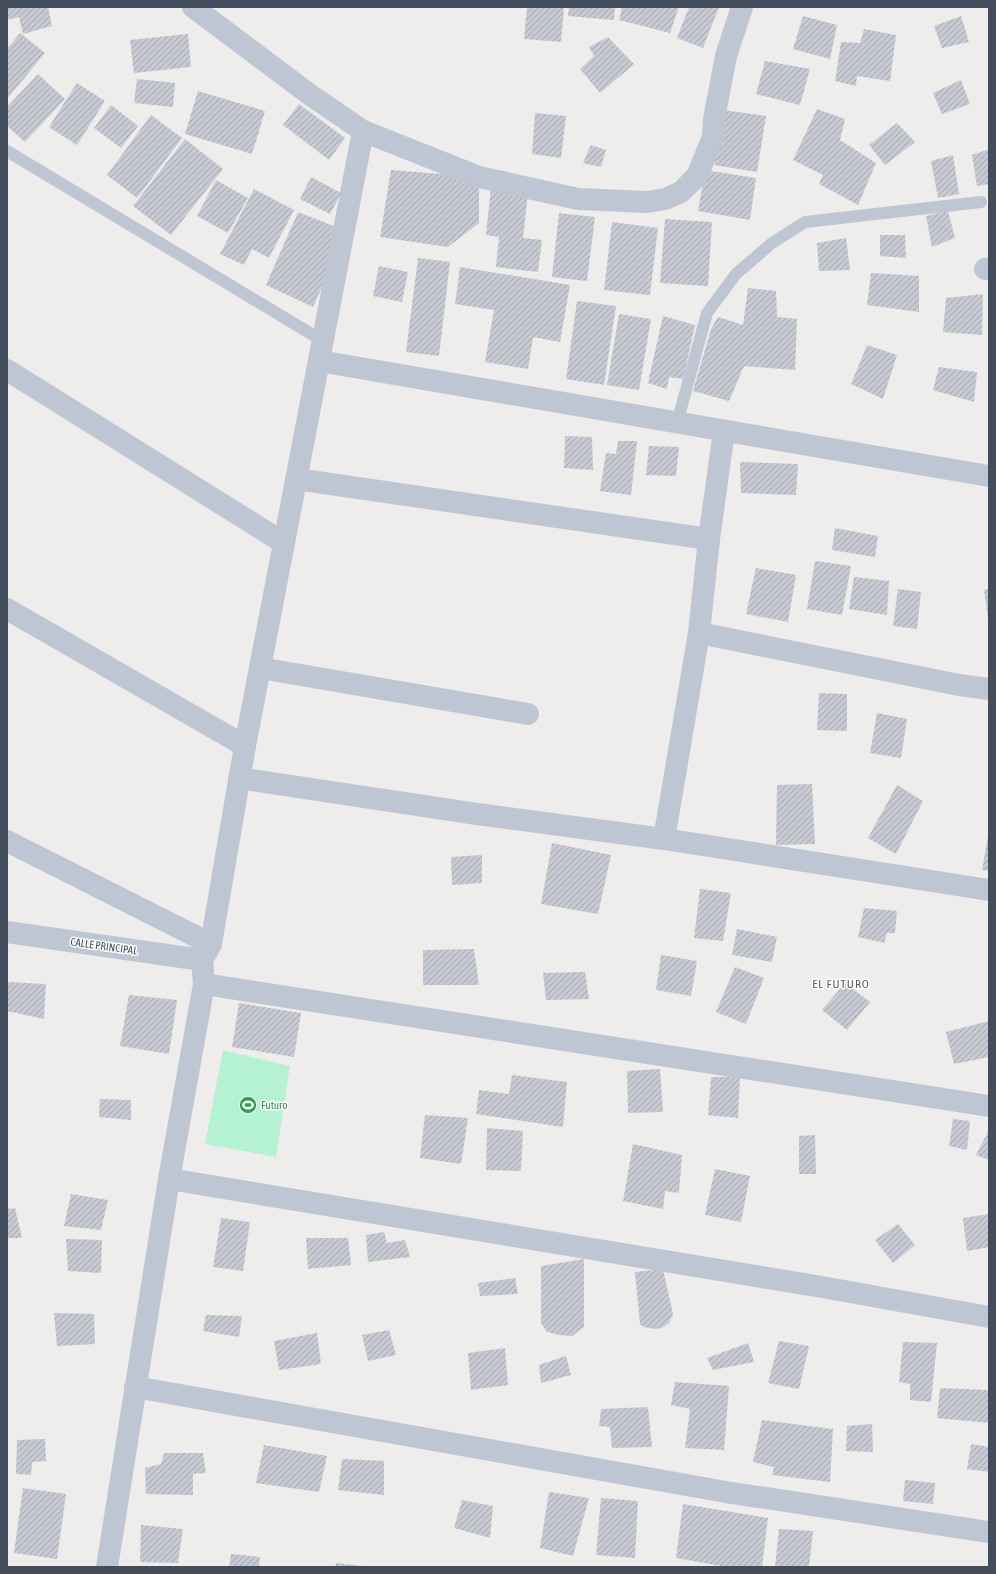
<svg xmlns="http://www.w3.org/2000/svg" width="996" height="1574" font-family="'Asap Condensed',sans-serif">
<defs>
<pattern id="building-hatch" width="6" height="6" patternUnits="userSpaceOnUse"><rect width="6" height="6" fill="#c7cad3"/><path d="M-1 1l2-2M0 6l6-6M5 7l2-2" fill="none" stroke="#a3a6ae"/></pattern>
</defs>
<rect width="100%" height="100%" fill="#efecec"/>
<polygon fill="#b5f2d4" points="223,1050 290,1066 276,1157 205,1144"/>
<g fill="url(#building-hatch)">
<polygon points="7,7 48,7 52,26 23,34 19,17 7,20"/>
<polygon points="527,7 564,7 561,42 524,39"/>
<polygon points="569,7 615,7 614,20 568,16"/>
<polygon points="622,7 679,7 670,33 619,20"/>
<polygon points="689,7 719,7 703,48 677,38"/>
<polygon points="803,16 837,25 830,59 793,49"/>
<polygon points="961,16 969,42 942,48 934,26"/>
<polygon points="864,29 896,35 890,81 857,76 856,86 835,81 841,42 860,43"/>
<polygon points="20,33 45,53 7,99 7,45 9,47"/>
<polygon points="188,34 191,67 134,73 130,40"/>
<polygon points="608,37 634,64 600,93 580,69 594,56 589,47"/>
<polygon points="765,61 810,69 800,105 756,94"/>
<polygon points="38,74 65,99 25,142 7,126 7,107"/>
<polygon points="137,79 175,83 173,107 134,103"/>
<polygon points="961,80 970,104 942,114 933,93"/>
<polygon points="77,83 105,101 77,145 49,127"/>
<polygon points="198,91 265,111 252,154 185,134"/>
<polygon points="299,104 345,138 329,160 283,125"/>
<polygon points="111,105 138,126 121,148 94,128"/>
<polygon points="817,109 845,119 840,140 876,163 858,205 819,184 823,175 793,160"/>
<polygon points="724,110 766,116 757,172 714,165"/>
<polygon points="535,113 566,116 561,158 532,154"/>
<polygon points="151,115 182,138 137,198 107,175"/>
<polygon points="897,123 915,142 885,165 869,145"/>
<polygon points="185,139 223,169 171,235 133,206"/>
<polygon points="591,145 606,150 601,167 583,163"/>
<polygon points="989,149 989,184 977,186 972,155"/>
<polygon points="953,155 959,194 938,198 931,161"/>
<polygon points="391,170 479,177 479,223 448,247 380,237"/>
<polygon points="705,170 756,178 750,220 698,211"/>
<polygon points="311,177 341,193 330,214 300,199"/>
<polygon points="216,180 248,198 228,233 197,216"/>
<polygon points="491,188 528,193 523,238 542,240 538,272 496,267 499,237 486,235"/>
<polygon points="254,189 294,210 269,258 252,249 244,265 220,254"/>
<polygon points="948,211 955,238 932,247 926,216"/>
<polygon points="298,212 339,228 327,276 313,307 266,285"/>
<polygon points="559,213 595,217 587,281 552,277"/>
<polygon points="665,219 712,222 708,286 660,283"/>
<polygon points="612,222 658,228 650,295 604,290"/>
<polygon points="880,235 905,235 906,258 880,256"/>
<polygon points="846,238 850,270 819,271 817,243"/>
<polygon points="418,258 450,262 439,356 406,352"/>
<polygon points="379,266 408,272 402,302 373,296"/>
<polygon points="460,267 570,285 560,342 533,337 528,369 485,362 494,310 455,304"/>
<polygon points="871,273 919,276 919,312 867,305"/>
<polygon points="748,288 776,291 777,317 797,319 795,370 744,366 729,401 693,391 711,329 718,317 743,325"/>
<polygon points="983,294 982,335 943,332 946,298"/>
<polygon points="577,301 616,306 604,385 566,379"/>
<polygon points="619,314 651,319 639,390 607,385"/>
<polygon points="663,316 695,325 683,379 669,377 667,389 648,383"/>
<polygon points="867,345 897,355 883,399 851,384"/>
<polygon points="939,367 977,372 974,402 933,390"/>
<polygon points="565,436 592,437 593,470 564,468"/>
<polygon points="618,441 637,441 631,495 600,491 606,453 616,454"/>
<polygon points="649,446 679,447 676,476 646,475"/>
<polygon points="740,462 798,464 796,495 741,493"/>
<polygon points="835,528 878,536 875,557 832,550"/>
<polygon points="815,561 851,566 842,615 807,609"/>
<polygon points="756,568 796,575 788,622 746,614"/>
<polygon points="854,577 889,581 887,615 849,609"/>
<polygon points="989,588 989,618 988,618 984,590"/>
<polygon points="898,589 921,592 917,629 893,626"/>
<polygon points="819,693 847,694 847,731 817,730"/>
<polygon points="877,713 907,719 901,758 870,753"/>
<polygon points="812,784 815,844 776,845 777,785"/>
<polygon points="897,785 923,801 896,854 868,838"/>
<polygon points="988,836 989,836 989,871 982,870"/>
<polygon points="552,843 611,855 598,914 541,904"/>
<polygon points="482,855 482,883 452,885 451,857"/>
<polygon points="700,889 731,893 723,941 694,938"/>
<polygon points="864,908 897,911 895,933 887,933 884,943 858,937"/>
<polygon points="737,929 777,937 772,962 732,955"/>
<polygon points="474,949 479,985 423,985 423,950"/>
<polygon points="661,955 697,961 691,996 656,990"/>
<polygon points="735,967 764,978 746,1024 716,1012"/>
<polygon points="585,972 589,999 546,1000 543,973"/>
<polygon points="8,982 46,984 44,1019 7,1011"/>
<polygon points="845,983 870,1002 847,1030 822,1010"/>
<polygon points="129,995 177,1000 169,1054 120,1046"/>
<polygon points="239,1003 301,1013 294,1057 232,1047"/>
<polygon points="989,1021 989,1057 954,1064 946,1032"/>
<polygon points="660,1069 663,1112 628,1113 627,1071"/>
<polygon points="512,1075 567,1082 563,1127 476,1114 479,1090 509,1094"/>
<polygon points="711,1077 740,1077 738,1118 708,1115"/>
<polygon points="100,1099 131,1100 131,1120 99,1117"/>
<polygon points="425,1115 468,1118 461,1164 420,1158"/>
<polygon points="953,1119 970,1121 967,1150 949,1146"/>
<polygon points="487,1128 523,1131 521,1171 486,1170"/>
<polygon points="989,1130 989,1160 976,1155"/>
<polygon points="815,1135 816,1174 799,1174 799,1136"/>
<polygon points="633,1144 682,1155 679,1193 665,1191 663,1209 623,1201"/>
<polygon points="715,1169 750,1176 741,1222 705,1215"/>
<polygon points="71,1194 108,1200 101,1230 64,1226"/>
<polygon points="15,1208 22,1238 7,1238 7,1209"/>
<polygon points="989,1214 989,1247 967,1251 963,1218"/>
<polygon points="221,1218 250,1222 243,1271 213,1267"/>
<polygon points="898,1224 915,1245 893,1263 875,1240"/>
<polygon points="384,1232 387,1243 405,1240 410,1257 368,1262 366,1235"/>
<polygon points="306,1238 348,1238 351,1265 308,1269"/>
<polygon points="66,1239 102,1240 101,1273 68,1271"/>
<polygon points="584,1259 584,1327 572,1336 559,1335 547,1332 541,1323 541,1266"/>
<polygon points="663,1269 673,1314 669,1323 662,1328 655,1329 644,1327 640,1324 635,1272"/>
<polygon points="515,1278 518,1294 480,1296 478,1283"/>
<polygon points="54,1313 94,1314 95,1344 57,1346"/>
<polygon points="206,1315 242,1316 239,1337 203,1331"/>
<polygon points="389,1330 396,1355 368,1361 362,1335"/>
<polygon points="317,1333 321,1364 279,1370 274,1341"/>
<polygon points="779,1341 809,1346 799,1389 768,1383"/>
<polygon points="903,1342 937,1343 931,1402 910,1400 910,1384 899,1382"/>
<polygon points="748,1343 754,1362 713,1370 707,1358"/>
<polygon points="505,1348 508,1385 471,1390 468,1353"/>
<polygon points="566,1356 571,1375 541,1383 539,1365"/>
<polygon points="675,1382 729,1386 724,1450 685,1448 690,1409 671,1405"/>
<polygon points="940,1388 989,1390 989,1423 937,1418"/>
<polygon points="648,1407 652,1447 612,1448 610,1427 599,1426 601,1409"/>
<polygon points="762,1420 833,1429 830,1482 772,1475 774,1467 753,1462"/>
<polygon points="872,1424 873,1452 846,1451 847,1426"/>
<polygon points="45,1439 46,1461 32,1462 31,1475 16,1474 17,1440"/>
<polygon points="971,1444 989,1447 989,1472 967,1469"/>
<polygon points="264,1445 327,1456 319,1492 256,1483"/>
<polygon points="164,1453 203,1453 206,1473 193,1474 193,1495 146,1494 145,1468 161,1464"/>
<polygon points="342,1459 384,1461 384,1495 338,1490"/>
<polygon points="905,1480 935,1483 933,1504 903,1501"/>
<polygon points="23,1488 66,1494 57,1559 14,1553"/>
<polygon points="549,1492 589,1498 573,1556 540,1548"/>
<polygon points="601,1498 638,1501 635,1558 596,1555"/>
<polygon points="462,1500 493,1506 490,1538 454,1528"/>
<polygon points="683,1504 768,1518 762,1567 727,1567 676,1558"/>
<polygon points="141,1525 183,1529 178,1563 140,1562"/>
<polygon points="779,1529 813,1531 809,1567 775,1567"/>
<polygon points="231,1554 260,1557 259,1567 229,1567"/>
<polygon points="336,1563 363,1566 363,1567 335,1567"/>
</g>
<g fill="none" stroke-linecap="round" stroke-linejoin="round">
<g stroke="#bec6d3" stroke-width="12">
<polyline points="7,151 323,341"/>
<polyline points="677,423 707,313 736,274 772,243 805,222 981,202"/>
</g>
<g stroke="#bec6d3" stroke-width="22">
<polyline points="193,7 309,94 363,131 479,177 578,199 647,202 665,199 681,192 697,176 713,137 714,119 726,56 742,7"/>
<polyline points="985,269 989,269"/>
<polyline points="319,361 989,476"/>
<polyline points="7,370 284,543"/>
<polyline points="296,479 709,539 724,431"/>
<polyline points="7,609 245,746"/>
<polyline points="699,633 959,685 989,689"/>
<polyline points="260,668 528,714"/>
<polyline points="239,778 477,814 664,839 989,890"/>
<polyline points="664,839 699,633 709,539"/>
<polyline points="7,841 211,944"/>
<polyline points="7,932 202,960"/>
<polyline points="204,984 989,1106"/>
<polyline points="169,1179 822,1287 989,1317"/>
<polyline points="135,1387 726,1492 989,1532"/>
<polyline points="107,1567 169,1179 204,984 202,960 211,944 245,746 363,131"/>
</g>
</g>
<defs>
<symbol id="stadium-disc" viewBox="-11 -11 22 22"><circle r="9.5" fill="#2e9e5b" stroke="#fff"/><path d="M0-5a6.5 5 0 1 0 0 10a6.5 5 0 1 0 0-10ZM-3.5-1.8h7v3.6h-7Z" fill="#fff"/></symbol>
</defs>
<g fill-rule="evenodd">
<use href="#stadium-disc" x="238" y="1095" width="20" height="20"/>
</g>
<g text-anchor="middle" stroke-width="3" stroke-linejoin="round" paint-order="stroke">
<g font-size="11" fill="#434d5b" stroke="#fff">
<text transform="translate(104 946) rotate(8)" y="4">CALLE PRINCIPAL</text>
</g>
<g font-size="11" fill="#27864d" stroke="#fff" text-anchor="start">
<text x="261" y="1109">Futuro</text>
</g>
<g font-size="12" letter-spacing="1" fill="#585b62" stroke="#fff">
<text x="841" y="988">EL FUTURO</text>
</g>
</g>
<rect width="996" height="1574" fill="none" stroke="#434d5b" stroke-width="16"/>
</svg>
